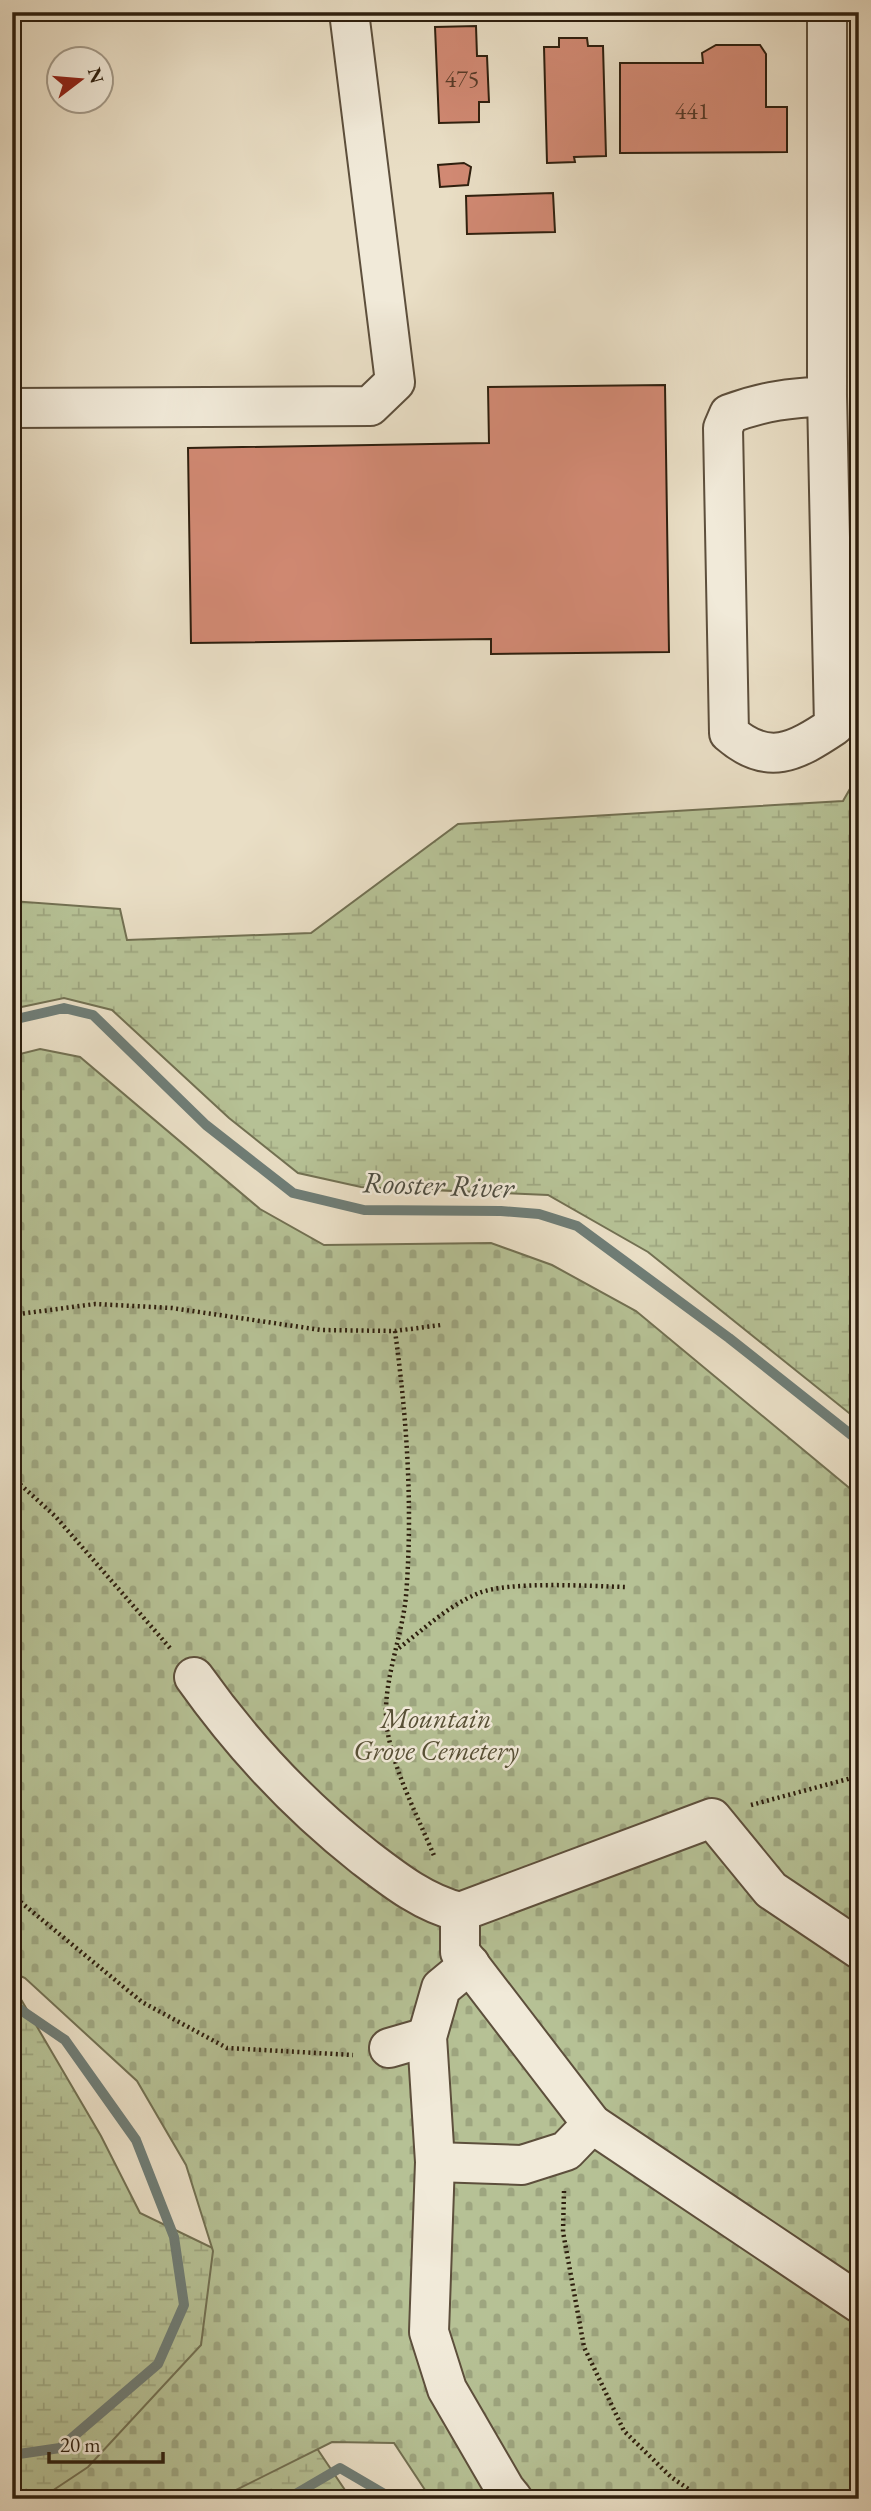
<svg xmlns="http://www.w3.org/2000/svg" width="871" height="2511" font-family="'EB Garamond',serif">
<defs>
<pattern id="wetland-marsh" width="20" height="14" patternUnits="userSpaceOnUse" patternTransform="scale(1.75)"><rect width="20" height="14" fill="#b6c195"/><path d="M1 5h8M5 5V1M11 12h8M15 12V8" fill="none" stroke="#9da57f"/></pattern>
<pattern id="cemetery-stones" width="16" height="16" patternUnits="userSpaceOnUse" patternTransform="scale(1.75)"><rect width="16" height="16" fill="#b6c195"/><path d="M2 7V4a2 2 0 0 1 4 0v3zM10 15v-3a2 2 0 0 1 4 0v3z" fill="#9da57f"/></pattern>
</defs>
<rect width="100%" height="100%" fill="#e9dec5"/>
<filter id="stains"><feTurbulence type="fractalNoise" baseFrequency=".00286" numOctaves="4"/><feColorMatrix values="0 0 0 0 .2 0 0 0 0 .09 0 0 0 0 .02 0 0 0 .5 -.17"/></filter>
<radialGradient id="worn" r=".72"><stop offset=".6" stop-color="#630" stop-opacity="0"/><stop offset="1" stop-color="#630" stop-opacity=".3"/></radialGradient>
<g fill="url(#wetland-marsh)" stroke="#727052" stroke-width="2">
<polygon points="859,773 859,1421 648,1252 548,1195 361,1187 298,1173 229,1118 112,1010 64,998 12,1009 12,901 120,909 127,940 311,933 458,824 843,801"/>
<polygon points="12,1984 101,2136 140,2213 223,2253 310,2438 351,2499 12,2499"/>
</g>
<g fill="url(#cemetery-stones)" stroke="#727052" stroke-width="2">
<polygon points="855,316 859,316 859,715 852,715"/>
<polygon points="40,1049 80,1057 260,1209 324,1245 491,1243 552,1265 636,1311 859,1496 859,2499 431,2499 394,2443 332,2442 218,2499 12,2499 12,2489 43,2497 88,2467 201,2345 213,2251 186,2165 137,2081 25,1978 12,1972 12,1056"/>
</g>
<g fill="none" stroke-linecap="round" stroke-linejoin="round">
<g stroke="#6f7d76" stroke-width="10">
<polyline points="12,1020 64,1008 93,1015 206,1125 293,1193 364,1210 501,1211 539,1214 577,1226 729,1338 859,1441"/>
<polyline points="12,2004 65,2040 136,2140 174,2237 184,2305 158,2364 60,2448 12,2455"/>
<polyline points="287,2499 340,2468 393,2499"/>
</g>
</g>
<g fill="#d18973" stroke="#2e1f0e" stroke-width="2">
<polygon points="476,26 477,56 487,56 489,102 479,102 479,122 439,123 435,27"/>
<polygon points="559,38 587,38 588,46 603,46 606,156 574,157 575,162 547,163 544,47 559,47"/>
<polygon points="716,45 760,45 766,54 766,107 787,107 787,152 620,153 620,63 703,63 702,53"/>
<polygon points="464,163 471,167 468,185 440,187 438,165"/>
<polygon points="553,193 555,232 467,234 466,196"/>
<polygon points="665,385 669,652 491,654 491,639 191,643 188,448 489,443 488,387"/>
</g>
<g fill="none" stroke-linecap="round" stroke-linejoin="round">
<defs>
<g id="minor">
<path d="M827,396C790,398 764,401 729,414L723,428L729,733C768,767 795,752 834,726L827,396V12"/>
<polyline points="12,408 370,406 395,382 349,12"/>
<path d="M194,1677C243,1746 297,1804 363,1856C393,1879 423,1903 460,1912"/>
<polyline points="859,1949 771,1890 712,1818 460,1912 460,1952 592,2124 859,2303"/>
<polyline points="470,1964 441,1988 427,2037 435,2162 429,2332 447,2389 505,2489 513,2499"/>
<polyline points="389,2048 427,2037"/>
<polyline points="435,2162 522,2165 566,2151 592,2124"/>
</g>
</defs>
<use href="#minor" stroke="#5d4f3c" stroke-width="42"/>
<g stroke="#2e1f0e" stroke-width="4.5" stroke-dasharray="2 3.5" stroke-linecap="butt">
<polyline points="12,1315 95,1304 172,1308 321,1330 395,1331 441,1325"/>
<path d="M395,1331C407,1419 413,1508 406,1596C402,1639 381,1685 387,1728C393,1770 419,1819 435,1858"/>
<polyline points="12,1477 55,1516 170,1648"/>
<path d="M399,1648C424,1629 449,1605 479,1593C509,1581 590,1586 625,1587"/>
<polyline points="751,1805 859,1776"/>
<polyline points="12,1895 142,2002 227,2048 353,2055"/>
<polyline points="564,2191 563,2232 584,2347 624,2431 671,2477 703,2499"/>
</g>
<use href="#minor" stroke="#f1ead9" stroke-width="38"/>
</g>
<g text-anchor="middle" stroke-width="5" stroke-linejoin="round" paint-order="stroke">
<g font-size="24" fill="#573a27">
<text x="462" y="87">475</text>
<text x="692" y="119">441</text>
</g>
<g font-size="28" font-style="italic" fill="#575036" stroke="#f1ead9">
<text x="436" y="1728">Mountain<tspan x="436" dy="32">Grove Cemetery</tspan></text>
</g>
<g font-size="30" font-style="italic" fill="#4e4e42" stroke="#f1ead9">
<text transform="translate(438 1185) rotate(2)" y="10">Rooster River</text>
</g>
</g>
<rect width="871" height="2511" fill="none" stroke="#e9dec5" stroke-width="42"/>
<rect x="14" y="14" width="843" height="2483" fill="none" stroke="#2e1f0e" stroke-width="3.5"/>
<rect x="21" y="21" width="829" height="2469" fill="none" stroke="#2e1f0e" stroke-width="2"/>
<g transform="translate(80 80) rotate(74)"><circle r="33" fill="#f1ead9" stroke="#a39988" stroke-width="2"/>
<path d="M0-5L12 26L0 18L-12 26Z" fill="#8f2418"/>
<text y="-10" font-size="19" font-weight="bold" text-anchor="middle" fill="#2e1f0e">N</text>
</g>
<path d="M49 2452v10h114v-10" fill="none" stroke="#2e1f0e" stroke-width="3.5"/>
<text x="60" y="2452" font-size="21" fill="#2e1f0e" stroke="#f1ead9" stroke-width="5" paint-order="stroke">20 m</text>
<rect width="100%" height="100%" filter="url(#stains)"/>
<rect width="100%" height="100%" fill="url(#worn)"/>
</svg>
